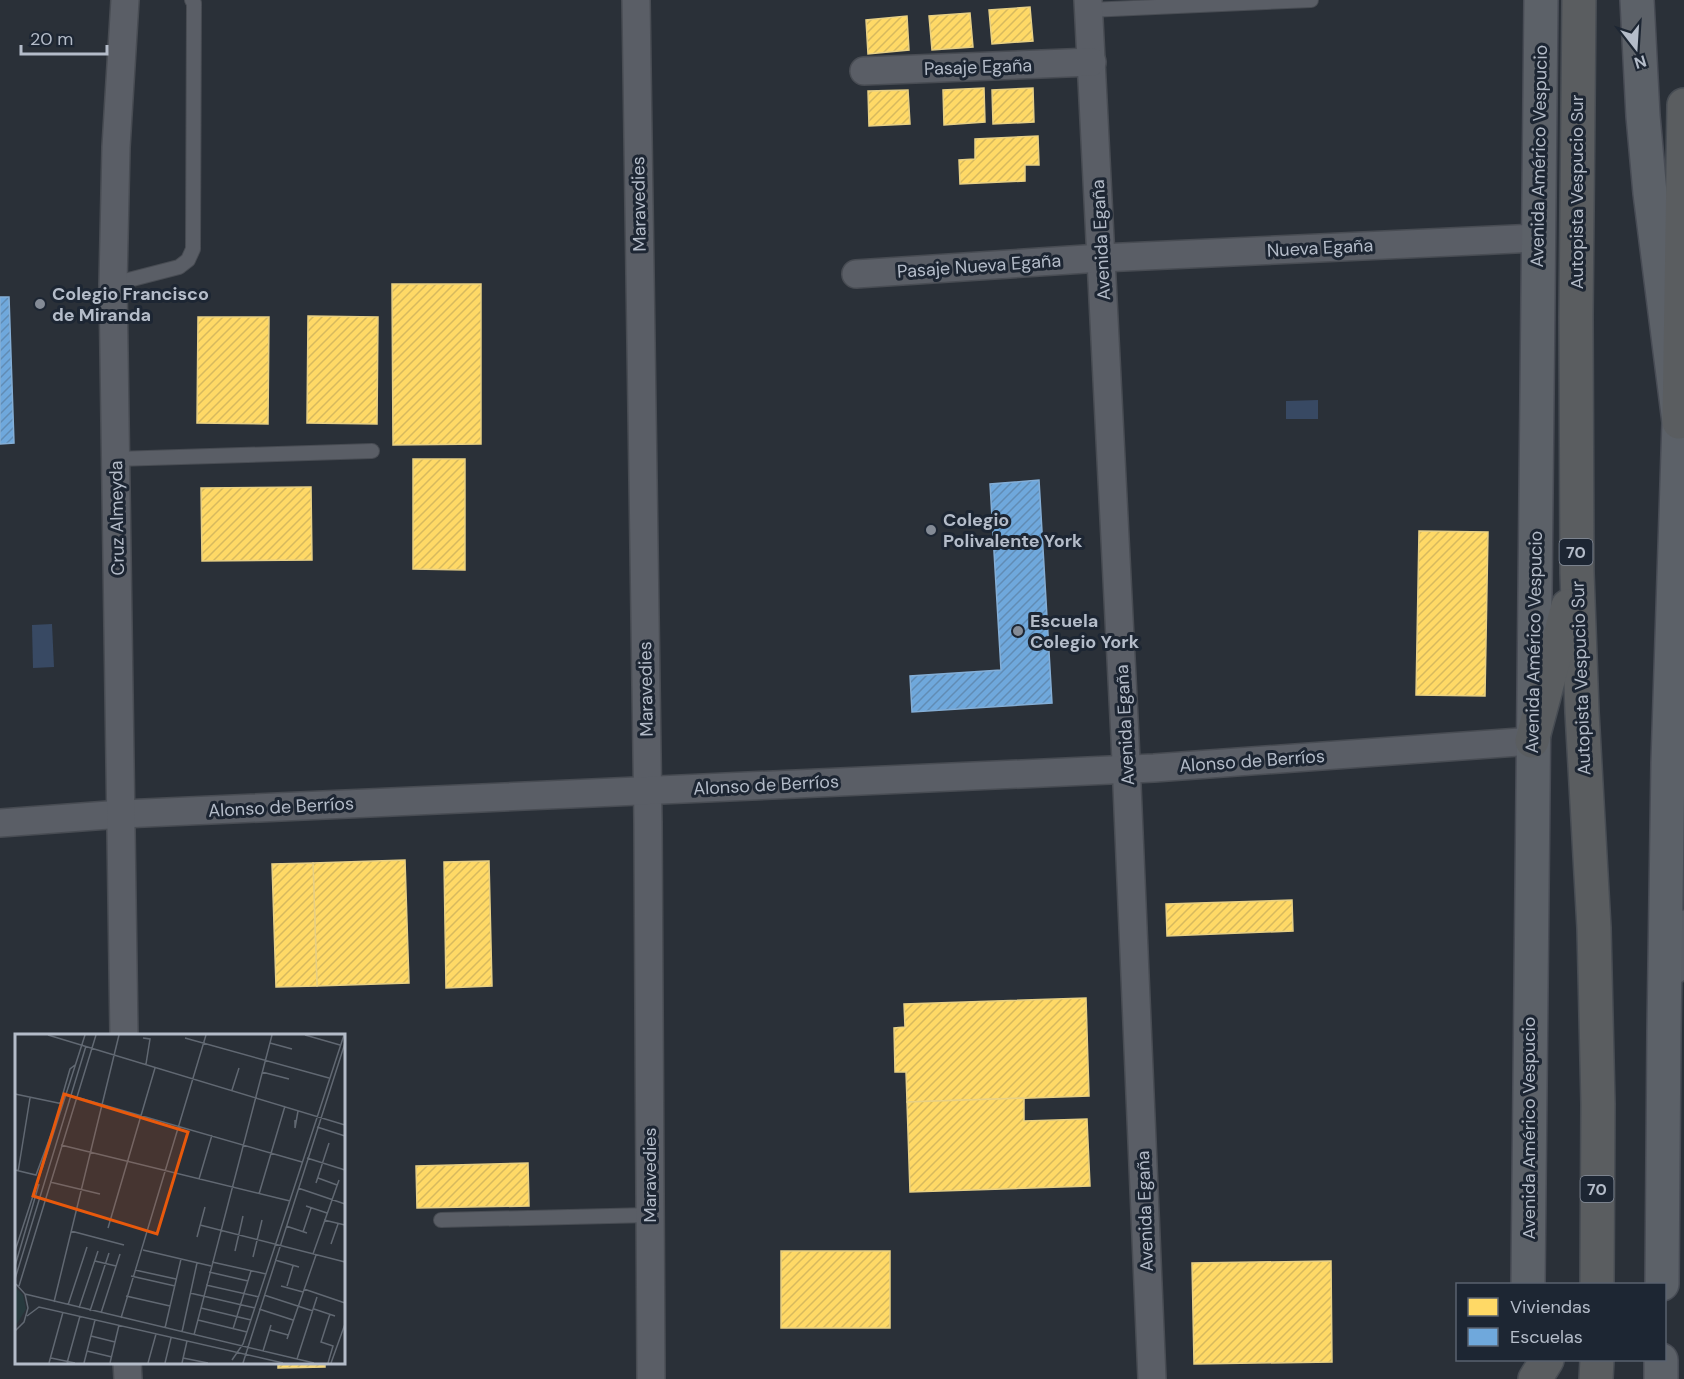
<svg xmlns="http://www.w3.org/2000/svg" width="1684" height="1379" font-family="'DM Sans',sans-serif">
<defs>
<pattern id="homes-hatch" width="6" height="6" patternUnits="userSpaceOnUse" patternTransform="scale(1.5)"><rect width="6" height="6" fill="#ffd966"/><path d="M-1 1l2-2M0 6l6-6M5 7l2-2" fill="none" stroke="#d7b95e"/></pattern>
<pattern id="schools-hatch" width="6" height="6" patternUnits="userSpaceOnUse" patternTransform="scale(1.5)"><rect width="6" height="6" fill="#6fa8dc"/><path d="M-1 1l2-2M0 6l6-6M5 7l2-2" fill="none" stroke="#618cb4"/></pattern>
</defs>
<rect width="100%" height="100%" fill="#2a3038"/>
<g fill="#384963">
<polygon points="1318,400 1318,419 1286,419 1286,401"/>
<polygon points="52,624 54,667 33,668 32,625"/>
</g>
<g fill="url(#homes-hatch)" stroke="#e8d084" stroke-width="1.5">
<polygon points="1030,7 1033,41 992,44 989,10"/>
<polygon points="970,13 973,47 932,50 929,16"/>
<polygon points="907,16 909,50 868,54 866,20"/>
<polygon points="984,88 985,122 944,125 943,90"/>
<polygon points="1033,88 1034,122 993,124 992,90"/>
<polygon points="908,90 910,124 869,126 868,91"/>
<polygon points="1038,136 1039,165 1025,165 1025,181 960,184 959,160 975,159 975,139"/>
<polygon points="392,284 481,284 481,444 393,445"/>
<polygon points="308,316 378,317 377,424 307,423"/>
<polygon points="198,317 269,317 268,424 197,423"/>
<polygon points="413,459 465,459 465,570 413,569"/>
<polygon points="311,487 312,560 202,561 201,488"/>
<polygon points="1419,531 1488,532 1485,696 1416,695"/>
<polygon points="405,860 409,983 317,986 313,863"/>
<polygon points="489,861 492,986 446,988 444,862"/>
<polygon points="313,863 317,986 276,987 272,864"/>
<polygon points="1292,900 1293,931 1167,936 1166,904"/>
<polygon points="1086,998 1089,1096 907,1102 906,1072 895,1072 894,1028 905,1027 904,1004"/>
<polygon points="1024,1098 1024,1121 1087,1119 1090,1186 910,1192 907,1102"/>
<polygon points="528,1163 529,1206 417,1208 416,1166"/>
<rect x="781" y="1251" width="109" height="77"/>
<polygon points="1331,1261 1332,1362 1194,1364 1192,1263"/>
<polygon points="278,1362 325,1362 325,1367 278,1368"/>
</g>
<g fill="url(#schools-hatch)" stroke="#84aed6" stroke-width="1.5">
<polygon points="0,297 9,297 14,443 0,444"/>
<polygon points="1039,480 1052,703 912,712 910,676 1001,670 990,484"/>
</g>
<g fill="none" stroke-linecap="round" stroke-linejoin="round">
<defs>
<g id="lane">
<polyline points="1089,10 1311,0"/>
<polyline points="113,284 179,267 188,260 193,249 194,3 192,0"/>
<polyline points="116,459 372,451"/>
<polyline points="441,1220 650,1215"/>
</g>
<g id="street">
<polyline points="636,0 648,822 651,1379"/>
<polyline points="1088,0 1125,738 1152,1379"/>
<polyline points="864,71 1092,62"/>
<polyline points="856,274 1101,258 1539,238"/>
<polyline points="0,823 122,814 1154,768 1532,741"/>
<polyline points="1675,970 1684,924"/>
<polyline points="124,1036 113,284 116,147 125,0"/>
<polyline points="127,1362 128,1379"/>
</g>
<g id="primary">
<polyline points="1637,0 1643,116 1650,193 1679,422 1668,763 1664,1031 1662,1284"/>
<polyline points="1528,1284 1541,0"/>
<polyline points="1661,1379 1661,1360"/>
</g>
<g id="highway">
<polyline points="1579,0 1576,317 1577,573 1582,712 1594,928 1598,1104 1597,1284"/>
<polyline points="1679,422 1684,105"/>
<polyline points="1532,741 1568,606"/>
<polyline points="1535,1379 1547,1360"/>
<polyline points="1596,1379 1597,1360"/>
</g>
</defs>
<use href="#lane" stroke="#484c53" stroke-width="16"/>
<use href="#street" stroke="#484c53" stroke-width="30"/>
<use href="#primary" stroke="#484c55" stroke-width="36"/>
<use href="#highway" stroke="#474c53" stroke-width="36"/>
<use href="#lane" stroke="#5a5e66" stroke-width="14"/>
<use href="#street" stroke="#5a5e66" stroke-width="27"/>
<use href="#primary" stroke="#5c6168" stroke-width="33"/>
<use href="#highway" stroke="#5a5d60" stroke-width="33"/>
</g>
<g fill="#848b96" stroke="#1d2633" stroke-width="2">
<circle cx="40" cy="304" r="6"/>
<circle cx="931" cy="530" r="6"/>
<circle cx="1018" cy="631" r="6"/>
</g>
<g text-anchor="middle" stroke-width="6" stroke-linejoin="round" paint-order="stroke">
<g fill="#1d2633" stroke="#878f9c" stroke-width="1.5">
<rect x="1559.5" y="539" width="33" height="26" rx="4.5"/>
<rect x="1580.5" y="1176" width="33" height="26" rx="4.5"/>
</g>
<g font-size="16" font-weight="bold" fill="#b4bcc9">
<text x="1576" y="558">70</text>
<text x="1597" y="1195">70</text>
</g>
<g font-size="18" fill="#b4bcc9" stroke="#1d2633">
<text transform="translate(978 67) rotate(-2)" y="6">Pasaje Egaña</text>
<text transform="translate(1539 156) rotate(-89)" y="6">Avenida Américo Vespucio</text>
<text transform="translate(1577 192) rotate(-90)" y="6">Autopista Vespucio Sur</text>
<text transform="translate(639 204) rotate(-91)" y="6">Maravedies</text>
<text transform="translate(1101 240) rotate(-93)" y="6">Avenida Egaña</text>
<text transform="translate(1320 248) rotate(-3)" y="6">Nueva Egaña</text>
<text transform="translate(979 266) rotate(-4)" y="6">Pasaje Nueva Egaña</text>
<text transform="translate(117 518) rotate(-91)" y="6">Cruz Almeyda</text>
<text transform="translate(1534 642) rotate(-89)" y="6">Avenida Américo Vespucio</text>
<text transform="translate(1581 678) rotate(-92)" y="6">Autopista Vespucio Sur</text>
<text transform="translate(646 689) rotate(-91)" y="6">Maravedies</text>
<text transform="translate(1125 725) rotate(-93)" y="6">Avenida Egaña</text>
<text transform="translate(1252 761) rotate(-4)" y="6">Alonso de Berríos</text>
<text transform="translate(766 785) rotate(-3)" y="6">Alonso de Berríos</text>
<text transform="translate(281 807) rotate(-3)" y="6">Alonso de Berríos</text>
<text transform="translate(1529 1128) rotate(-90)" y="6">Avenida Américo Vespucio</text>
<text transform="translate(650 1175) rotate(-90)" y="6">Maravedies</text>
<text transform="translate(1145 1211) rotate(-92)" y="6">Avenida Egaña</text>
</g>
<g font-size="18" font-weight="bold" fill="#b4bcc9" stroke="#1d2633" text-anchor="start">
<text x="52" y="300">Colegio Francisco<tspan x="52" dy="21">de Miranda</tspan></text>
<text x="943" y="526">Colegio<tspan x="943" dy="21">Polivalente York</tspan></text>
<text x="1030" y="627">Escuela<tspan x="1030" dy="21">Colegio York</tspan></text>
</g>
</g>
<g transform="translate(15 1034)">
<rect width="330" height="330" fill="#2a3038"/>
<path d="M0,253L8,261L11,275L0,293Z" fill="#273a3e"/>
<path fill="none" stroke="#616872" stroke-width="1.5" d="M33,1L330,91M290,1L325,11M128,4L135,5L131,30M170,4L314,44M255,9L277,15M247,38L274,45M217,56L224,34M0,60L48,70M61,63L287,128M45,70L55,35L60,31M280,86V94L283,77M302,93L330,102M46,111L275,167M292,124L330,136M27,135L70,1M0,136L21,141L37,98M3,138L15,64M303,144L322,151M184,145L197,101M35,148L85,160M301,149L314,109M283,154L330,170M244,160L270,72M291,172L312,179M309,186L330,191M185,191L330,228M271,192L292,199M93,194L140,34M56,197L109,211M288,198L296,174M182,203L190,173M316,210L323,190M128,216L196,232M0,217L28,131M220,217L228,182M298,220L324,146M238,223L247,186M260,226L284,233M80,227L101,232M197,228L251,240M0,232L24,150M120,236L161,245M194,238L233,247M116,242L160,252M0,245L71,12M191,251L244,263M4,252L81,1M266,252L288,258M272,252L278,232M289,255L330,269M175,259L240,274M10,260L299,329M249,261L298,277M111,262L155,272M39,268L104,1M53,271L72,213M64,274L83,217M186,274L236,286M244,275L278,286M299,275L320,282M75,277L94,219M86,279L105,220M12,282L24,273L268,329M106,284L191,1M183,286L232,298M150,294L166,225M218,295L236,237M255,296L273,301M0,297L9,288L13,274L10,260L1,250M167,298L182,229M179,301L257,1M76,302L100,308M272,305L301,221M72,317L97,323M248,317L256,291M36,324L60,329M168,324L193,329M282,325L302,263M217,326L228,310L329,1M34,329L48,278M52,329L65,282M69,329L80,286M95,329L104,291M133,329L141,300M150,329L156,304M167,329L172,307M228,329L330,9M313,329L318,312L306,308L315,280M316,329L330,290"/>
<path fill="#e8590c" fill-opacity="0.15" stroke="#e8590c" stroke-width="3" d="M49,60L173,98L142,200L18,162Z"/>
<rect width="330" height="330" fill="none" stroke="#b4bcc9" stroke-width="3"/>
</g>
<rect x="1456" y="1283" width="210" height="78" fill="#1d2633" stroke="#59626f" stroke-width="1.5"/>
<rect x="1468" y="1298" width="30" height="18" fill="#ffd966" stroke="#59626f" stroke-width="1.5"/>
<text x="1510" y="1313" font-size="18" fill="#b4bcc9">Viviendas</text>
<rect x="1468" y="1328" width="30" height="18" fill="#6fa8dc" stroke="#59626f" stroke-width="1.5"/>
<text x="1510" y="1343" font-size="18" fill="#b4bcc9">Escuelas</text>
<g transform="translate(1636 48) rotate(163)" stroke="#1d2633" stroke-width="4.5" paint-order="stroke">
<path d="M0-4.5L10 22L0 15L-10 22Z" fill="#b4bcc9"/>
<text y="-9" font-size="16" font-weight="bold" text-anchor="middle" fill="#b4bcc9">N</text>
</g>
<path d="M21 45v9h86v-9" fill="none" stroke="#b4bcc9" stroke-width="3"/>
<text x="30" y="45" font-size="18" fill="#b4bcc9" stroke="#1d2633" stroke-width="4.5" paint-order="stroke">20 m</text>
</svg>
